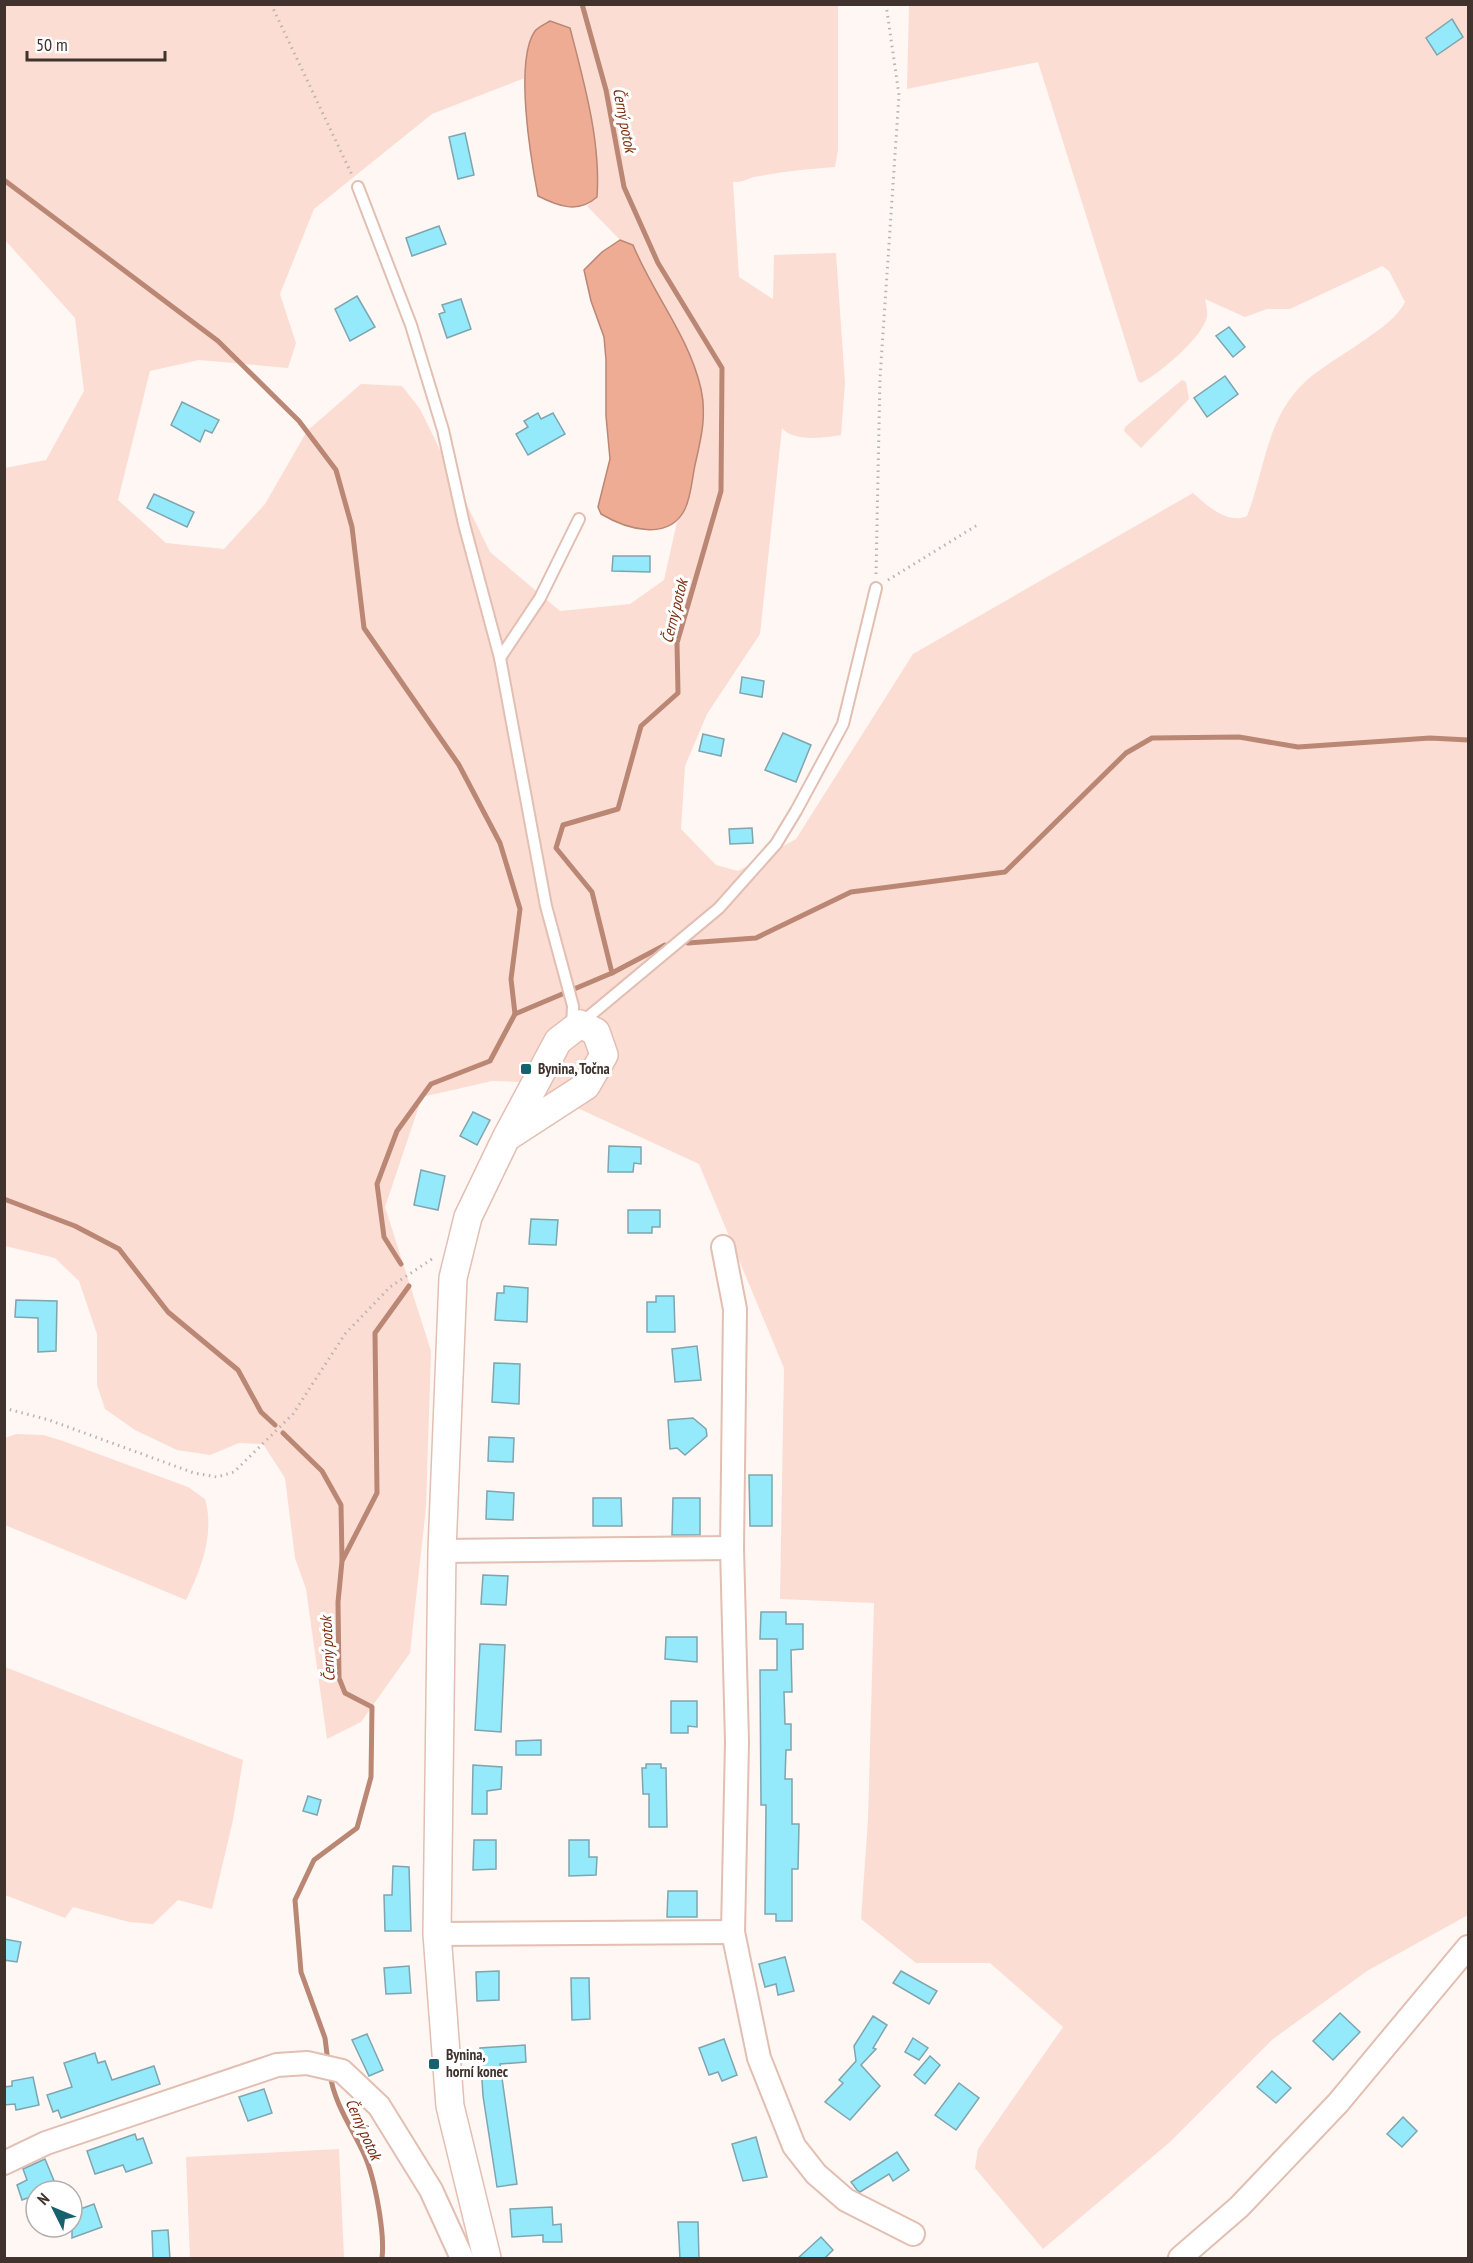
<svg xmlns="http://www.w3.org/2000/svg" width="1473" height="2263" font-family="'PT Sans Narrow',sans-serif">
<rect width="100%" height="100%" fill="#fef7f4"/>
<g fill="#fbddd3" fill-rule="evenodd">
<path d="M5,5H838V150L835,167C810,169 785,171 760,176C749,177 743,183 733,182L739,277L773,299L774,255L836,253L845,383L841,435C824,438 793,442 782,428L760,634L707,714L685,766L681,829L716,865L738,871L796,839L913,654L1193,493C1206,505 1228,525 1247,516C1265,470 1266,418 1305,382C1329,359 1393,329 1405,302L1389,271L1382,266L1290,309H1267L1245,317L1205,299C1206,304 1208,312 1207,317C1202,338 1160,373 1141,383L1138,381L1038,62L907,89L909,5H1468V1915L1367,1971L1273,2039L1170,2142L1043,2249L975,2168L978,2149L1063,2027L990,1963H916L861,1919L868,1820L874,1603L780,1599L784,1368L699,1164L521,1082L492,1081L422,1097L385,1207L431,1351L426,1507L410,1653L361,1722L327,1739L306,1589L295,1558L285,1478L263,1444L239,1443L210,1455L177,1450L135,1430L105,1409L97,1385V1334L79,1281L55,1258L5,1246V468L46,460L84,391L75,318L5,240ZM528,49L597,197L587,206L620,240L633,245L645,276L682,337L693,362L705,412L686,508L677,522L664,580L630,604L560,611L490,552L420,409L402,386L361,384L307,431L265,504L224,549L166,543L118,500L150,371L199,360L288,368L296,343L280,294L314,209L432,114L525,78Z"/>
<polygon points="1182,380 1186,382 1189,399 1141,448 1124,431 1125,427"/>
<path d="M16,1434L43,1435L63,1441L188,1487L205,1499C215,1534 201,1569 186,1600L5,1525V1438Z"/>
<polygon points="5,1667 243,1760 233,1820 212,1909 178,1900 153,1924 129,1922 73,1907 65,1918 5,1895"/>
<polygon points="339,2149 344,2258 190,2258 186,2157"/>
</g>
<g fill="#efac94" stroke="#ba8775" stroke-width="1.5">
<path d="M550,21L570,28C584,82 601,142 597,197C578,214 558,206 538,196C531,160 514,61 535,31C538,27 545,24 550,21Z"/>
<path d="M620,240L633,245C653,294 689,336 701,389C707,415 701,439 695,465C692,479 691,497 685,509C669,542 626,529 601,514L598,507L610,459L606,416V360L604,337L591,301L584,270L602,252Z"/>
</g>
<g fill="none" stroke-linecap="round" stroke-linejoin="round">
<g stroke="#ba8775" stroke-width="5">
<polyline points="4,180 218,341 299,421 336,470 352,527 364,628 459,765 500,843 520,909 511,979 515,1014"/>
<polyline points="688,943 756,938 851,892 1005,872 1126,753 1152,738 1239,737 1298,747 1430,738 1468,740"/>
<polyline points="612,973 665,945"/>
<polyline points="4,1199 75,1226 119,1249 168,1312 238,1370 261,1412 275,1425"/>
<polyline points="401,1264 384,1237 377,1184 397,1131 431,1084 490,1061 515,1014 612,973 592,892 556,848 563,825 618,809 641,726 678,693 677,643 721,491 722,368 658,263 624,187 606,90 582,4"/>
<polyline points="283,1433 322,1471 341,1505 342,1560"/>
<polyline points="328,2062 325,2038 301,1972 295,1900 314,1860 357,1828 371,1777 372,1707 345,1693 339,1678 338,1602 342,1561 377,1493 375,1333 409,1286"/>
<path d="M330,2074C334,2103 352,2128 364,2154C375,2178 385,2233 382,2258"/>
</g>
</g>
<g fill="#94e9fb" stroke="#7fa5ae" stroke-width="1.5">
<polygon points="1452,19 1463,37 1437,55 1426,38"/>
<polygon points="465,133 474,175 458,179 449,137"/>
<polygon points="439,226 446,244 412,256 406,238"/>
<polygon points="357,296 375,327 350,341 335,309"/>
<polygon points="461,299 471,329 447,338 439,314 445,312 442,305"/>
<polygon points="1229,327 1245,347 1233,357 1216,336"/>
<polygon points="1225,376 1238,394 1207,417 1194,398"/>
<polygon points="182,402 219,420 212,433 205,430 200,442 171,425"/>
<polygon points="538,413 541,419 553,413 565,434 528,455 516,434 528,427 524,421"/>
<polygon points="154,494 194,512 187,527 147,508"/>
<polygon points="613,556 650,556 650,572 612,571"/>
<polygon points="742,677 764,681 762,697 740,693"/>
<polygon points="783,733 811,745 796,782 765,770"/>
<polygon points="703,734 724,739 721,756 699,751"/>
<polygon points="752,828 753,843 730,844 729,829"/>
<polygon points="473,1112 490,1120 477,1145 460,1136"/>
<polygon points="609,1146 641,1147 641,1164 634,1163 633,1172 608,1172"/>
<polygon points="421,1170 445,1176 438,1210 414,1205"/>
<polygon points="628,1210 660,1210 660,1227 652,1227 652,1233 628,1233"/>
<polygon points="531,1219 558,1220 556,1245 529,1244"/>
<polygon points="504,1286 528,1288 527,1322 495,1320 497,1293 504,1293"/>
<polygon points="656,1296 674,1296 675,1332 647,1332 647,1302 656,1302"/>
<polygon points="16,1300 57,1301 56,1351 38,1352 38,1318 15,1317"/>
<polygon points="697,1346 701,1380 675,1382 672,1349"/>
<polygon points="494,1363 520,1364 519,1404 492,1402"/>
<polygon points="693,1418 706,1429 707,1436 685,1455 677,1448 670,1449 668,1420"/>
<polygon points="489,1437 514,1438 513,1462 488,1461"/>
<polygon points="749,1475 772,1475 772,1526 750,1526"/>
<polygon points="487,1491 514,1493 513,1520 486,1519"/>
<polygon points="593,1498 621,1498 622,1526 593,1526"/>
<polygon points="673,1498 700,1498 700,1535 672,1535"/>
<polygon points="483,1575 508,1576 506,1605 481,1604"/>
<polygon points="761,1612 786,1612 786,1624 803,1624 803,1649 791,1650 792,1692 784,1692 785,1724 791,1724 791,1750 786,1750 785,1779 792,1779 792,1824 799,1824 798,1869 792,1869 792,1921 776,1921 776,1914 765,1914 766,1805 761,1805 760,1670 777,1670 777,1639 760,1639"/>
<polygon points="666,1637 697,1637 697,1662 665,1659"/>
<polygon points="480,1644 505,1645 501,1732 475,1730"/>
<polygon points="671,1701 697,1701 697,1727 688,1726 688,1733 671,1733"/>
<polygon points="541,1740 541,1755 516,1755 516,1741"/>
<polygon points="646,1764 661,1764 661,1768 666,1768 667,1827 649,1827 649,1794 643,1794 642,1768 646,1768"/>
<polygon points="473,1765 502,1767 501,1789 487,1791 487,1814 472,1814"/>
<polygon points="308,1796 321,1800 317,1815 303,1811"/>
<polygon points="474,1840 496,1840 496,1869 473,1870"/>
<polygon points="569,1840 589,1840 589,1857 597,1857 596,1875 569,1876"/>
<polygon points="393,1866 409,1867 411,1931 385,1931 384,1895 392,1895"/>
<polygon points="668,1891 697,1891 697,1917 667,1917"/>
<polygon points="4,1939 21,1942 17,1962 4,1960"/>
<polygon points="785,1957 794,1991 778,1995 776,1984 765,1987 759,1964"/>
<polygon points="409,1966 411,1993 386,1994 384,1968"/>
<polygon points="499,1971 499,2000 477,2001 476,1972"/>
<polygon points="901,1971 937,1991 929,2004 893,1983"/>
<polygon points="571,1978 589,1978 590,2019 572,2020"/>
<polygon points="1340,2013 1360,2032 1333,2060 1313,2041"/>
<polygon points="873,2016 887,2025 873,2048 876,2049 861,2065 880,2086 850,2120 825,2102 843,2083 839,2080 856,2061 854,2046"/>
<polygon points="367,2034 383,2070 369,2076 352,2040"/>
<polygon points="913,2038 928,2048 919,2060 905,2052"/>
<polygon points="724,2039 737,2075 722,2081 718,2072 709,2075 699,2048"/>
<polygon points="525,2045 526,2062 500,2064 517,2184 497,2187 483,2096 480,2048"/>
<polygon points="95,2053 98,2063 105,2061 112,2080 154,2066 160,2084 61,2118 58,2110 53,2112 47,2095 72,2087 64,2063"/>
<polygon points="930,2056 940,2065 925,2084 914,2075"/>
<polygon points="1272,2071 1291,2088 1276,2103 1257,2087"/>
<polygon points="33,2077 39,2105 16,2110 15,2104 4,2105 4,2087 12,2086 12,2081"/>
<polygon points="959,2083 979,2098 956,2130 935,2115"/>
<polygon points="264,2089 272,2113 248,2121 239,2097"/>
<polygon points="1403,2117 1417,2131 1402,2147 1387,2134"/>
<polygon points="135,2134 137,2140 143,2138 152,2163 126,2172 123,2165 95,2174 87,2151"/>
<polygon points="756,2137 767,2177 743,2181 732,2144"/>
<polygon points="897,2152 909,2170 893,2181 889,2174 860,2192 857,2190 851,2182"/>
<polygon points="45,2159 57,2188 36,2191 36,2195 22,2200 17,2185 27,2180 23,2169"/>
<polygon points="94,2204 102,2227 72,2238 72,2212"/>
<polygon points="552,2207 553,2225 561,2224 562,2242 543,2242 543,2235 512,2237 510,2209"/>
<polygon points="678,2222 698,2222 699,2259 680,2259"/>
<polygon points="168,2230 170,2259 153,2259 152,2231"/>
<polygon points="821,2237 833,2250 824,2259 797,2259"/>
</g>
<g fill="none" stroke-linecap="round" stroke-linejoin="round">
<defs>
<g id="service">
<polyline points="358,187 411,325 443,430 464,524 500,658 546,906 573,1006 572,1027"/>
<polyline points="500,658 540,598 579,519"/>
<polyline points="581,1023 719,908 776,844 796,811 843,724 876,588"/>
</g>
<g id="minor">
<polyline points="723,1247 735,1309 732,1548 737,1742 733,1932 759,2058 794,2146 816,2174 846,2200 913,2234"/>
<polyline points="442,1551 732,1548"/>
<polyline points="437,1934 733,1932"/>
<polyline points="4,2163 46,2143 277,2065 307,2063 342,2071 379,2106 431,2190 462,2258"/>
<polyline points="1180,2258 1239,2207 1338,2103 1468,1947"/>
</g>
<polyline id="tertiary" points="487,2258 450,2106 437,1934 442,1551 453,1278 468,1217 506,1138 558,1041 580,1024 596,1032 604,1055 586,1086 506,1138"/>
</defs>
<use href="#service" stroke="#e2bfb2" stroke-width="14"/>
<use href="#minor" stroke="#e2bfb2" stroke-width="26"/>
<use href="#tertiary" stroke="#e2bfb2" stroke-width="30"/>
<g stroke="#bdb4b0" stroke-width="3" stroke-dasharray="1.5 4.5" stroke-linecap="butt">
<polyline points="271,4 352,175"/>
<polyline points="876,574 880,378 899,95 886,4"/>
<polyline points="888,580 979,524"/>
<polyline points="4,1408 49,1420 194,1473 217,1477 234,1472 293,1414 345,1334 390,1287 435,1257"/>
</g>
<use href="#service" stroke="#fff" stroke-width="10"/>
<use href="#minor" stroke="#fff" stroke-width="22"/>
<use href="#tertiary" stroke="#fff" stroke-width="27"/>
</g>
<g fill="#17616f" stroke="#fff" stroke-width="2">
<rect x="520" y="1063" width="12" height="12" rx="3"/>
<rect x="428" y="2058" width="12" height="12" rx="3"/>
</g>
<g text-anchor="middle" stroke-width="6" stroke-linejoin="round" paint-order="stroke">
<g font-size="15" font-weight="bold" fill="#40322d" stroke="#fff" text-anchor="start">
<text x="538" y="1074">Bynina, Točna</text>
<text x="446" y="2060">Bynina,<tspan x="446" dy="17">horní konec</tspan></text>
</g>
<g font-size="16" font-style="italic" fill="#7c2f0f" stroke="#fff">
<text transform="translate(625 120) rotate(79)" y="6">Černý potok</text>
<text transform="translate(674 611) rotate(-76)" y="6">Černý potok</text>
<text transform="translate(327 1649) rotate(-93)" y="6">Černý potok</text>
<text transform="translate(364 2129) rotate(66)" y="6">Černý potok</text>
</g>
</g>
<rect width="1473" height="2263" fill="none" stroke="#40322d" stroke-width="12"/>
<g transform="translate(54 2209) rotate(313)"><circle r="28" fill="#ffffff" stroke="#b3adab" stroke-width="1.5"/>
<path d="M0-4.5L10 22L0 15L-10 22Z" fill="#17616f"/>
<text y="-9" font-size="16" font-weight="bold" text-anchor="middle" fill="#40322d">N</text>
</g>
<path d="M27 51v9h138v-9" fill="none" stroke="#40322d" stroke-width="3"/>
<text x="36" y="51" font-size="18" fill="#40322d" stroke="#ffffff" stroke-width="4.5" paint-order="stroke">50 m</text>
</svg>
